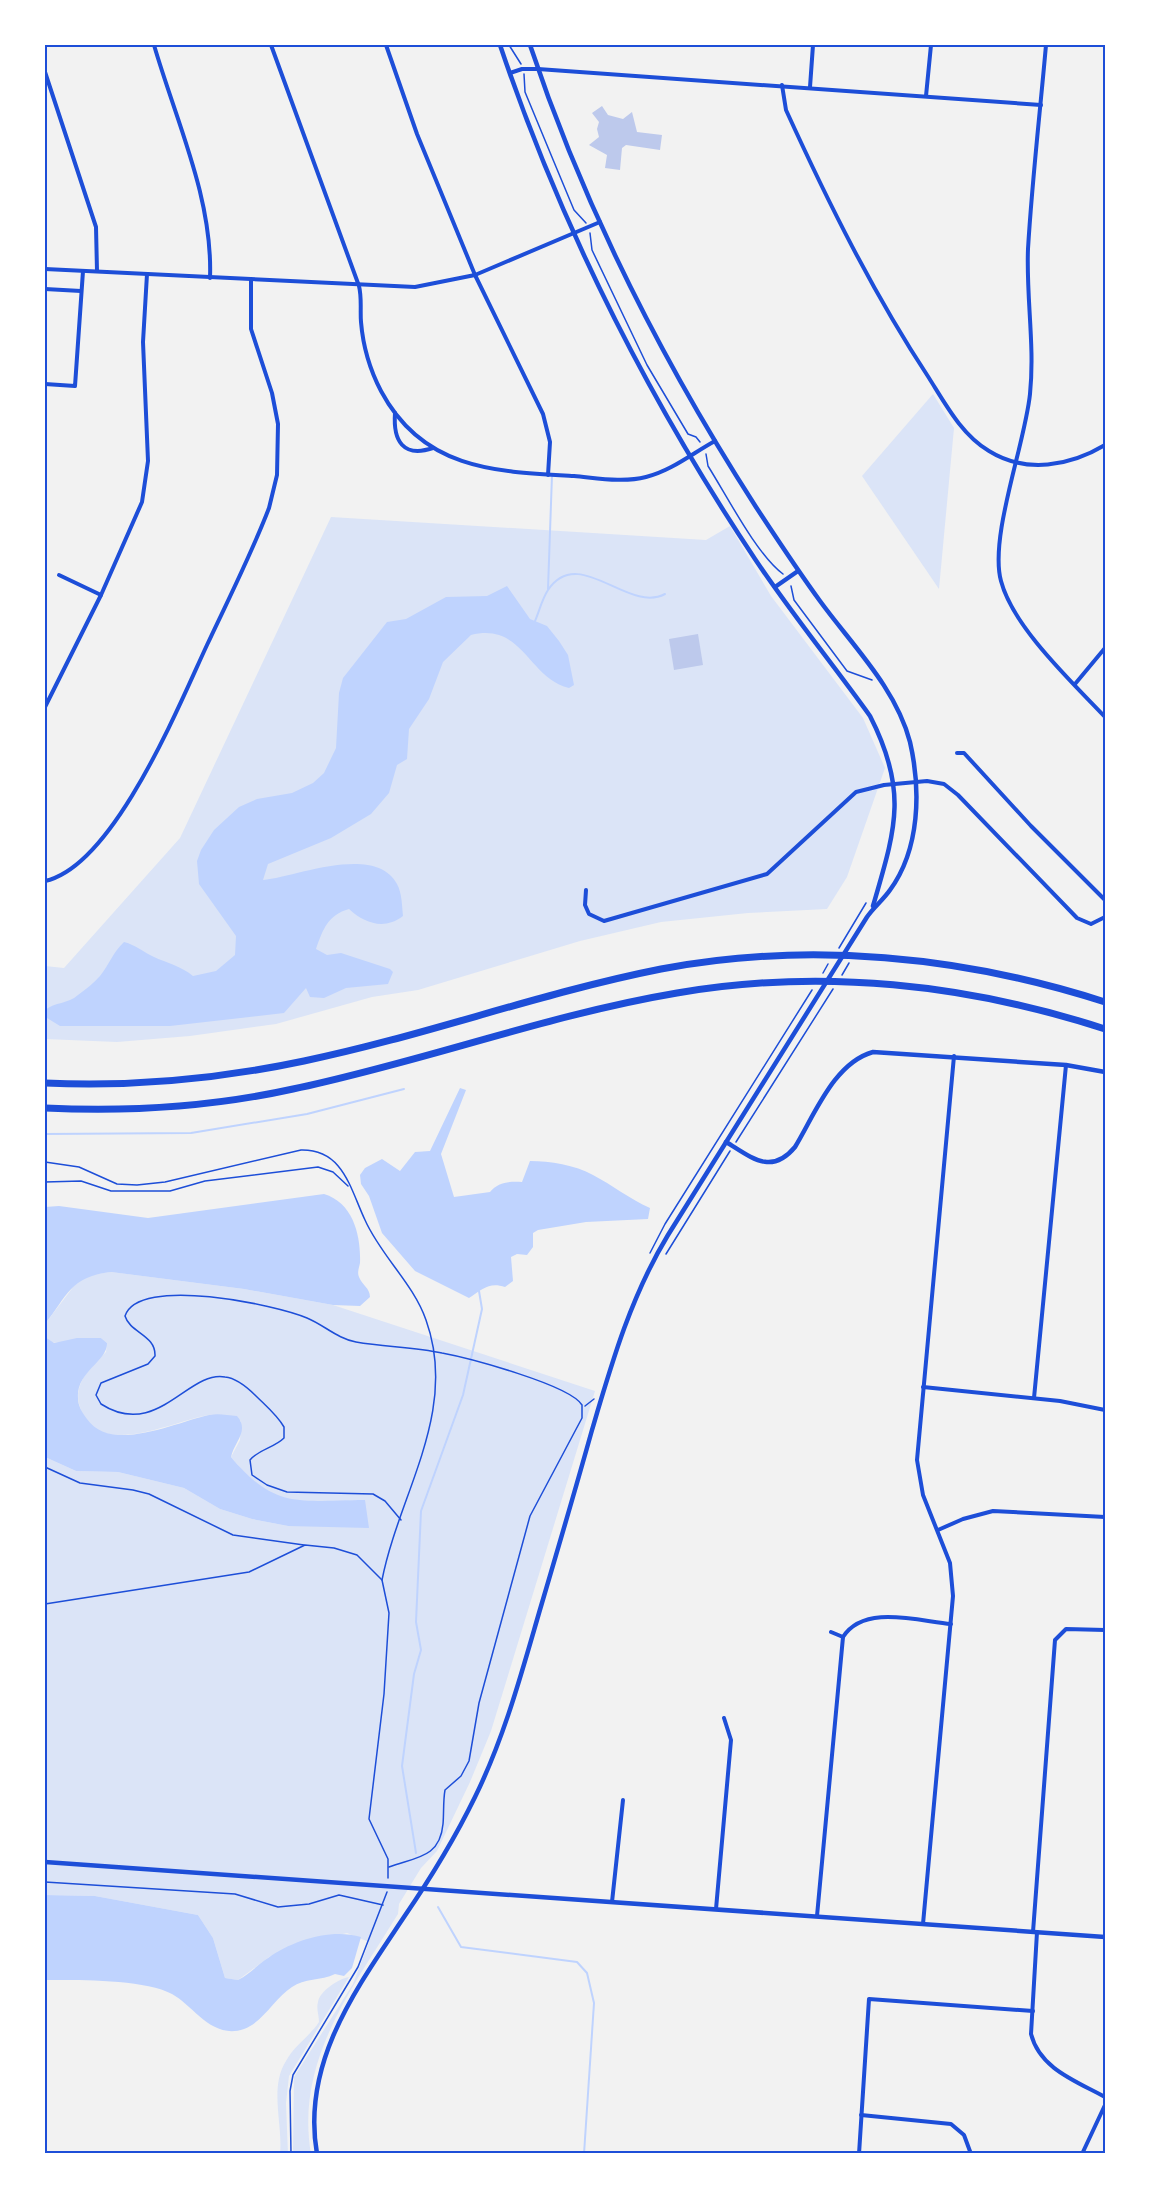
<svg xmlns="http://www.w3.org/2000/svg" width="1150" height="2199" font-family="'Noto Sans',sans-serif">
<rect width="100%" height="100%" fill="#f2f2f2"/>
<g fill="#dbe4f7">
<polygon points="933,394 954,428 939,589 862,476"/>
<polygon points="331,517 706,540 730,526 771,596 863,718 885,768 847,877 827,909 748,913 661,922 580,941 418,990 372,997 276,1024 190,1036 117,1042 45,1039 45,966 64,968 180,838"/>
<path d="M111,1272L244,1289L333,1305L595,1391L491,1731L470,1782L437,1851L421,1868L399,1904L398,1914C352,1989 295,2061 311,2154H293L294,2077L353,1984L369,1942L347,1933L290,1947L269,1957L238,1980L225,1978L213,1938L198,1915L95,1896L45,1895V1457L76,1471L118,1472L184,1488L220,1509L252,1519L288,1526H325L365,1500C333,1500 291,1507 263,1490C253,1484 239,1466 231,1457L240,1440L241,1421C232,1419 219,1414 209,1415C174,1420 97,1462 80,1407C72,1384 91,1367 106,1352L107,1343L101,1338L51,1343L45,1337V1324L77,1282L90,1275Z"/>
<path d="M349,1977L289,2076L286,2103L288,2154H280C283,2124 269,2088 286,2061C294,2046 310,2036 319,2022C319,2015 316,2009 318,2002C320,1991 338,1979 349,1977Z"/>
</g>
<g fill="#bfd3fe">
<path d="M507,586L530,619L547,626L559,641L568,655L574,685L569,688C528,678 523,622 471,635L443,662L429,699L409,729L407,759L397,765L389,793L371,814L331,838L268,864L263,880C295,877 375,843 397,884C402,893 402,906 403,916C385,930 365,924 349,909C328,915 323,929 316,949L327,955L341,953L390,969L393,972L388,984L346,988L324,998L310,997L306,988L284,1013L170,1026H60L47,1018L45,1010C55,1002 68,1004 78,995C86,989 94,983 100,976C109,965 113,952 124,942C136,945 143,952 154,957C167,963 181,966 193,976L216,971L235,955L236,936L199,884L197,861L201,850L214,830L239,807L257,799L292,793L313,783L324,773L336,748L339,693L343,678L387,622L406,619L446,597L487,596Z"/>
<path d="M460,1088L466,1090L441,1154L454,1197L490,1192C498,1182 510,1181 522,1182L530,1161C550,1161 575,1165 593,1175C612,1185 630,1199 650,1208L648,1219L586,1222L538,1230L533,1233V1247L527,1255L517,1254L511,1257L513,1281L505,1287C489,1282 483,1289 469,1298L415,1271L382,1233L369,1196L361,1184L360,1175L365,1168L382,1159L400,1171L415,1152L430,1151Z"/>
<path d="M324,1194C354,1203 361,1237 360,1263C359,1268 357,1273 359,1277C362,1285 370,1288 370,1297L360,1306L333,1305L244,1289L111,1272C71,1276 67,1296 45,1324V1207L59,1206L148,1218Z"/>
<path d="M45,1337L54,1343L77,1338H101L107,1343C108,1361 76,1372 78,1398C78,1406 82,1412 87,1419C111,1454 176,1422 209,1415C218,1413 227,1415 237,1416C250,1431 234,1442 231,1457C276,1511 300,1500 365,1500L369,1528L288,1526L252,1519L220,1509L184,1488L118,1472L76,1471L45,1457Z"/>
<path d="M45,1895L95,1896L198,1915L213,1938L225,1978L238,1980C250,1974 257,1965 268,1958C293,1940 332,1928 361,1937L352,1968L344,1976L335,1974C321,1981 304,1978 292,1987C275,1998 263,2022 244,2029C212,2040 194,2006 172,1994C144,1979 78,1980 45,1980Z"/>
</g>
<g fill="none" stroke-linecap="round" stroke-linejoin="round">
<g stroke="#bfd3fe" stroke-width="2">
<polyline points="548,589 552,475"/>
<path d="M535,621C539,612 542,599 548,590C579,544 628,614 665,594"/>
<polyline points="45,1134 191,1133 307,1114 404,1089"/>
<polyline points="416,1853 402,1766 414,1674 421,1650 416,1622 421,1511 463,1395 482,1309 479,1291"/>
<polyline points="438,1907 461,1947 577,1962 587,1973 594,2003 584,2154"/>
</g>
</g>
<g fill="#bdc9ec">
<polygon points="602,106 608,115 623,119 632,112 637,132 662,135 660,150 626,145 622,148 620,170 605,168 607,155 589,145 599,137 597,129 599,122 592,113"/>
<polygon points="698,634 703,665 674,670 669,639"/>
</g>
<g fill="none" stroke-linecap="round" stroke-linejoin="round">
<g stroke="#1d4ed8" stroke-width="1.5">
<polyline points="509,45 521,64"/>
<polyline points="524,74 525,92 554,162 574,210 586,223"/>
<polyline points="590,233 592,250 647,365 688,434 696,437 700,442"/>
<path d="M706,454L708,466C727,496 757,555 783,574"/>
<polyline points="791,586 794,600 847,671 872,680"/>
<polyline points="839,948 866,903"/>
<polyline points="823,973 828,964"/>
<polyline points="842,975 849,963"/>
<polyline points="736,1142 833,989"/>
<path d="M45,1162L79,1167L117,1184L137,1185L165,1182L301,1150C343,1149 350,1188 365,1220C381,1256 413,1283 426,1320C459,1412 399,1493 382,1580"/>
<polyline points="45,1182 81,1181 111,1191 170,1191 205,1181 318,1167 333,1172 348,1186"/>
<polyline points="650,1253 665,1224 812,990"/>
<polyline points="666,1254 730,1151"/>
<polyline points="585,1406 594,1399"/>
<polyline points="45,1467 80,1483 133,1490 149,1494 233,1535 304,1545"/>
<polyline points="45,1604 249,1572 305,1545 334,1548 357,1555 382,1580 389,1613 384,1694 369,1819 388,1859 388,1878"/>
<path d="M389,1867C416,1857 440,1858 443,1824C444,1813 443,1801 445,1790L461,1776L469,1761L479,1703L530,1516L582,1418V1405C570,1385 469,1358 442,1353C414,1347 385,1347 356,1342C338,1339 324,1325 307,1318C277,1305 138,1275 125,1316C130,1333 156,1335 155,1356L148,1364L101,1383L96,1395L101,1404C157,1440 188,1370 225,1377C237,1378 248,1388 256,1396C266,1406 277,1415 284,1427V1438C274,1448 259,1449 250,1460L252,1475L267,1485L287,1492L373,1494L385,1501L401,1520"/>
<polyline points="45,1882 235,1894 278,1907 309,1904 339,1895 383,1905"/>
<polyline points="291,2154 290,2091 293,2075 358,1967 387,1892"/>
</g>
<g stroke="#1d4ed8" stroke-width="4">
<path d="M154,45C176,121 213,198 210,278"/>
<path d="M271,45L359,286C362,298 360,310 361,322C363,346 370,370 381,391C423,470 496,472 574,476C597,478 623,483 646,477C671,471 693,453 715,441"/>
<polyline points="386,45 417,134 475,275 543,414 550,442 548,475"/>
<path d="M1046,45C1040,113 1032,181 1028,249C1026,297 1035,345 1030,394C1025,444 989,537 1001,581C1013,627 1072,682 1105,717"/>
<polyline points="45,72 96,227 97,271"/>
<polyline points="510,73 522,69 538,69 1041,105"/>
<path d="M782,85L786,110C828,202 873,293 929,378C946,405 962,435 989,451C1026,474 1070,466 1105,445"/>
<polyline points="810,87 813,45"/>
<polyline points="926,96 931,45"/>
<polyline points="45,269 415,287 475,275 600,222"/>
<polyline points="45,289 81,291"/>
<polyline points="45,384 75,386 83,271"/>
<path d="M395,413C393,441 403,458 433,448"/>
<polyline points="59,575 101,595"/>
<polyline points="1075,684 1105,648"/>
<polyline points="45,707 101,595 142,502 148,461 143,342 147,274"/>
<polyline points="957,753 964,753 1031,826 1105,900"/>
<path d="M45,881C114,866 179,705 207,645C228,600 251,555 269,508L277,475L278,424L272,393L251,329V280"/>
<polyline points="586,890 585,905 589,914 604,921 767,874 856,792 884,785 927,781 944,784 958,795 1077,918 1091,924 1105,917"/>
<polyline points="923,1387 1060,1401 1105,1410"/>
<polyline points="1034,1398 1066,1065"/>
<polyline points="938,1530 963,1519 993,1511 1105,1517"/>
<path d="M843,1637C864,1604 918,1621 951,1624"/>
<polyline points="612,1902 623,1800"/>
<polyline points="716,1909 731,1740 724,1718"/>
<polyline points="817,1916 843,1637 831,1632"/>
<polyline points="923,1924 953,1596 950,1563 923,1495 917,1460 954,1056"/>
<polyline points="1033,1932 1055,1640 1066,1629 1105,1630"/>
<path d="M1037,1932L1031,2034C1040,2069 1076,2081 1105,2097"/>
<polyline points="861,2115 951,2124 964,2135 971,2154"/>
<polyline points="859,2154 869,1999 1033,2011"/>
<polyline points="1082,2154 1105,2105"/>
</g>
<g stroke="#1d4ed8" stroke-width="4.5">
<path d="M500,45C561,226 649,400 755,559C791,613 832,663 870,716C909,792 895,830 873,906"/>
<polyline points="775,587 798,571"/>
<path d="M726,1142C751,1157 771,1176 795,1147C815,1114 834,1063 873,1052L1066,1065L1105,1072"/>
<polyline points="45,1862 1105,1937"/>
<path d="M317,2154C301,2063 356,1989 404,1917C430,1879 455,1838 475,1797C504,1738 521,1675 539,1613C557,1552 575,1491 592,1430C612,1362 631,1296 668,1235L867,917C874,907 883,900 890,890C920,849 921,790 910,742C896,688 852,645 820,601C798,571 777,539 756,507C664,364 584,207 530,45"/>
</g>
<g stroke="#1d4ed8" stroke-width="7">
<path d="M45,1083C132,1087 219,1079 304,1061C424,1036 540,993 661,969C808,941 963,956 1105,1002"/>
<path d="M45,1108C128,1112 212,1107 293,1089C422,1062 547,1015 677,993C821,968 967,984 1105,1029"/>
</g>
</g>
<rect width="1150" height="2199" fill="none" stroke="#ffffff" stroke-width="93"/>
<rect x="46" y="46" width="1058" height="2106" fill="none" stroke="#1d4ed8" stroke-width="2"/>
</svg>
